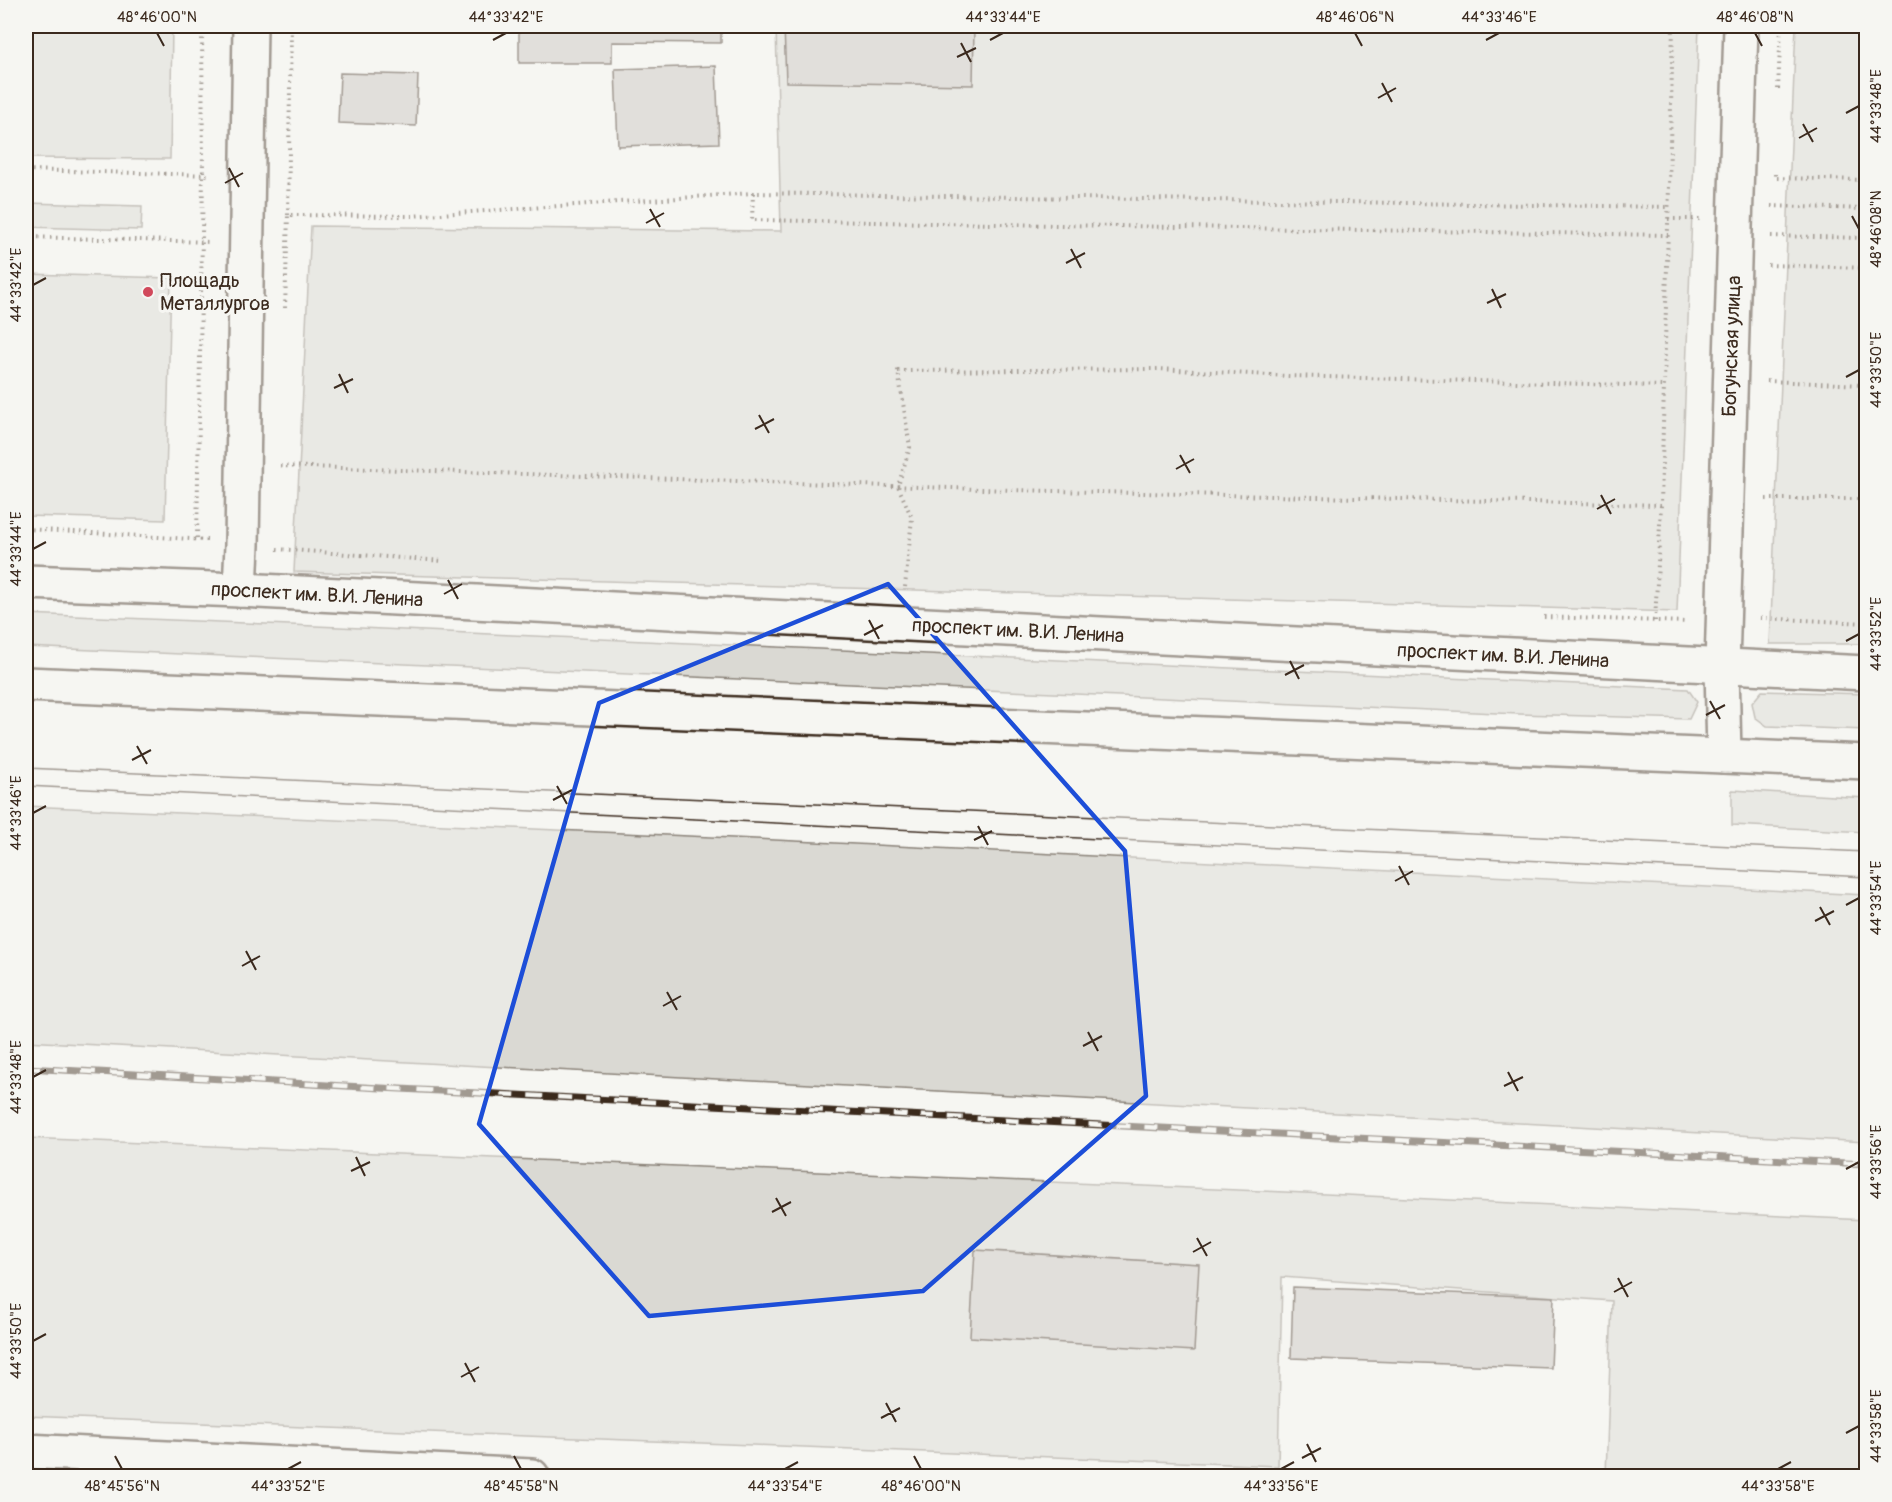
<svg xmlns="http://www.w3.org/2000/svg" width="1892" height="1502" font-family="Pangolin,sans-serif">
<rect width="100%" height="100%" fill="#f6f6f2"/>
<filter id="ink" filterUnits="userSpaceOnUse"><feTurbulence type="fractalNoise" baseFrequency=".0167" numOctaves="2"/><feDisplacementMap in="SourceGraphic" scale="12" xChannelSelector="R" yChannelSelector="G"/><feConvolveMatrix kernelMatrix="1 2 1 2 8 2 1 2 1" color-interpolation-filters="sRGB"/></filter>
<g filter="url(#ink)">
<g fill="#dad9d3" stroke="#8a8278" stroke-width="1.5">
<polygon points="26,26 172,26 170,159 26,158"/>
<polygon points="776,26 1699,26 1677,612 294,572 311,226 781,231"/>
<polygon points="1796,26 1866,26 1866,644 1770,644"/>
<polygon points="26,203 142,206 141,230 26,227"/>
<polygon points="26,274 171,278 165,520 26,516"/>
<polygon points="26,614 339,627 1688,689 1697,702 1689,719 1519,714 26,647"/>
<polygon points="1762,691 1866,694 1866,730 1767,726 1755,717 1752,703"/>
<polygon points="1732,790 1866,798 1866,832 1732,825"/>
<polygon points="26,806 755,839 1866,895 1866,1142 26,1041"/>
<polygon points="26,1138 1284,1192 1866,1220 1866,1476 1606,1476 1612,1301 1282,1277 1278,1466 26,1416"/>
</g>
<g fill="#c8c3be" stroke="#3b2a1e" stroke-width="1.5">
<polygon points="519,26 721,26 721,43 612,42 612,63 519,63"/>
<polygon points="784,26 974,26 973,85 786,82"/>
<polygon points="716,66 719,143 618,146 615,69"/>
<polygon points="340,73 418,75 416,126 338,123"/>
<polygon points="975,1250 1199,1264 1194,1351 970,1337"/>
<polygon points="1293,1287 1554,1297 1551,1368 1291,1358"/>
</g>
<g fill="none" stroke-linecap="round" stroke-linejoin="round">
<defs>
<g id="street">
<polyline points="240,590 242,545 250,26"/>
<polyline points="1722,666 1741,26"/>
<polyline points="26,1451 532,1476"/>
</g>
<g id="primary">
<polyline points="26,582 240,590 1866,673"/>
<polyline points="1722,666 1724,756"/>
<polyline points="26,684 1866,762"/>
</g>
</defs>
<use href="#street" stroke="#3b2a1e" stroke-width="38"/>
<use href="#primary" stroke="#3b2a1e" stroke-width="38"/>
<g stroke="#3b2a1e" stroke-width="4" stroke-dasharray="1.5 4.5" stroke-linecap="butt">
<polyline points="1778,89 1781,26"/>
<polyline points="26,170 211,175"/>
<polyline points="1775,174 1775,178 1866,180"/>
<polyline points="753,193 752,220 1668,235"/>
<polyline points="1771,206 1866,209"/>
<polyline points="288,215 291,26"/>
<polyline points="1668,219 1701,219"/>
<polyline points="1771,236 1866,238"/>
<polyline points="26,237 211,242"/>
<polyline points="1768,265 1866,268"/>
<polyline points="285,308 288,215 411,216 753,193 1668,207"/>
<polyline points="1767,381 1866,385"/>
<polyline points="280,466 1011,490 1661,505 1673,26"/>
<polyline points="1766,499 1866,499"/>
<polyline points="26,529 207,540"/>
<polyline points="197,538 203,175 202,26"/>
<polyline points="277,549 443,561"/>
<polyline points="905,587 912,518 898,486 910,447 898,371 1158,369 1288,376 1664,386"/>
<polyline points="1544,617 1687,622"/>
<polyline points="1760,618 1866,623"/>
<polyline points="1655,621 1661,505"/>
</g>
<use href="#street" stroke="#f6f6f2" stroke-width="33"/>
<use href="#primary" stroke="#f6f6f2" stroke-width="33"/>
<g stroke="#3b2a1e" stroke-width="1.5">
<polyline points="26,768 1866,852"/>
<polyline points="26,786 1866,877"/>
</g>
<defs>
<polyline id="rail" points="26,1068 381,1088 1866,1164"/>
</defs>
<use href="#rail" stroke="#3b2a1e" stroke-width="7"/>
<use href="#rail" stroke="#f6f6f2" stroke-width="4.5" stroke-dasharray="14" stroke-linecap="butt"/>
</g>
</g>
<path d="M0 0H1892V1502H0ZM888,584L1125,851L1146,1096L923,1291L649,1316L479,1124L599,703Z" fill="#f6f6f2" fill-opacity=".55" fill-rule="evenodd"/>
<path fill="none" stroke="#1d4ed8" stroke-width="4.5" stroke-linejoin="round" d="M888,584L1125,851L1146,1096L923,1291L649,1316L479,1124L599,703Z"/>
<path fill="none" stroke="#3b2a1e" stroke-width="2" d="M157,33L164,46M1355,33L1362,46M1755,33L1762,46M493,40L506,33M990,40L1003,33M1486,40L1499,33M961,43L971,62M957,57L976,48M1382,83L1392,102M1378,98L1396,88M1846,113L1859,106M1803,124L1813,142M1799,138L1817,128M229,168L239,187M225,183L243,173M650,209L660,227M1852,216L1859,229M646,223L664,213M1071,249L1081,268M1066,263L1085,253M33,285L46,278M1492,289L1501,308M1487,303L1506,294M339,374L348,393M1846,377L1859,370M334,388L353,379M759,415L769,433M755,429L774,419M1180,455L1190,473M1176,469L1194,459M1601,495L1611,514M1597,509L1615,499M33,549L46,542M448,580L458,599M444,594L462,584M869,620L879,639M864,635L883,625M1846,641L1859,634M1290,661L1299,679M1285,675L1304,665M1710,701L1720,719M1706,715L1725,705M137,746L147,764M132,760L151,750M557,786L567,804M553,800L572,790M33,813L46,806M978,826L988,845M974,840L992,831M1399,866L1409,885M1395,881L1413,871M1846,905L1859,898M1820,907L1830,925M1815,921L1834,911M246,951L256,970M242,966L260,956M667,992L677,1010M663,1006L681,996M1088,1032L1098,1051M1083,1046L1102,1036M1508,1072L1518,1091M33,1077L46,1070M1504,1086L1523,1077M356,1157L365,1176M1846,1169L1859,1162M351,1171L370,1162M776,1198L786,1216M772,1212L791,1202M1197,1238L1207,1256M1193,1252L1211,1242M1618,1278L1628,1297M1614,1292L1632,1282M33,1341L46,1334M465,1363L475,1382M461,1377L479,1367M886,1403L896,1422M881,1418L900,1408M1846,1433L1859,1426M1307,1444L1316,1462M115,1456L122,1469M514,1456L521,1469M914,1456L921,1469M1302,1458L1321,1448M288,1469L301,1462M785,1469L798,1462M1281,1469L1294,1462M1778,1469L1791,1462"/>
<circle fill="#d1495b" stroke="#f6f6f2" stroke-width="2" cx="148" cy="292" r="6"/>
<g text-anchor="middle" stroke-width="6" stroke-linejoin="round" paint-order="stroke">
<g font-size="20" fill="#3b2a1e" stroke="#f6f6f2" text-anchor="start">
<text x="160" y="287">Площадь<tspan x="160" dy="23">Металлургов</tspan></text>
</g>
<g font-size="20" fill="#3b2a1e" stroke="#f6f6f2">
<text transform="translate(1731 346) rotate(-88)" y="7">Богунская улица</text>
<text transform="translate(317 594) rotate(3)" y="7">проспект им. В.И. Ленина</text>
<text transform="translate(1018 630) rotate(3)" y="7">проспект им. В.И. Ленина</text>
<text transform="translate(1503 655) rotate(3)" y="7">проспект им. В.И. Ленина</text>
</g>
</g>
<rect width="1892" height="1502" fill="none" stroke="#f6f6f2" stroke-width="66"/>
<rect x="33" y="33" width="1826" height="1436" fill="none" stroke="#3b2a1e" stroke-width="2"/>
<g font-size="15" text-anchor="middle" fill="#3b2a1e">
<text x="157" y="22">48°46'00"N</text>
<text x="506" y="22">44°33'42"E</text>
<text x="1003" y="22">44°33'44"E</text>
<text x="1355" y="22">48°46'06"N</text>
<text x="1499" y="22">44°33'46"E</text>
<text x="1755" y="22">48°46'08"N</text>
<text transform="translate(1876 106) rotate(-90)" y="5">44°33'48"E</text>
<text transform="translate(1876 229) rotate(-90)" y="5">48°46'08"N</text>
<text transform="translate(16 285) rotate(-90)" y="5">44°33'42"E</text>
<text transform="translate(1876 370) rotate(-90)" y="5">44°33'50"E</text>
<text transform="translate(16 549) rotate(-90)" y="5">44°33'44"E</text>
<text transform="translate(1876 634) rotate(-90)" y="5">44°33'52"E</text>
<text transform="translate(16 813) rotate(-90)" y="5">44°33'46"E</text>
<text transform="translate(1876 898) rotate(-90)" y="5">44°33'54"E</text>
<text transform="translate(16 1077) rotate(-90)" y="5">44°33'48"E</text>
<text transform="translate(1876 1162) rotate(-90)" y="5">44°33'56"E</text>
<text transform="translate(16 1341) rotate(-90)" y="5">44°33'50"E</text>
<text transform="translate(1876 1426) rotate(-90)" y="5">44°33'58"E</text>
<text x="122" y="1491">48°45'56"N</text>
<text x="288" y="1491">44°33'52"E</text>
<text x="521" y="1491">48°45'58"N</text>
<text x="785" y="1491">44°33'54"E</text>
<text x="921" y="1491">48°46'00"N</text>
<text x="1281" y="1491">44°33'56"E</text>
<text x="1778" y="1491">44°33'58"E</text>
</g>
</svg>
